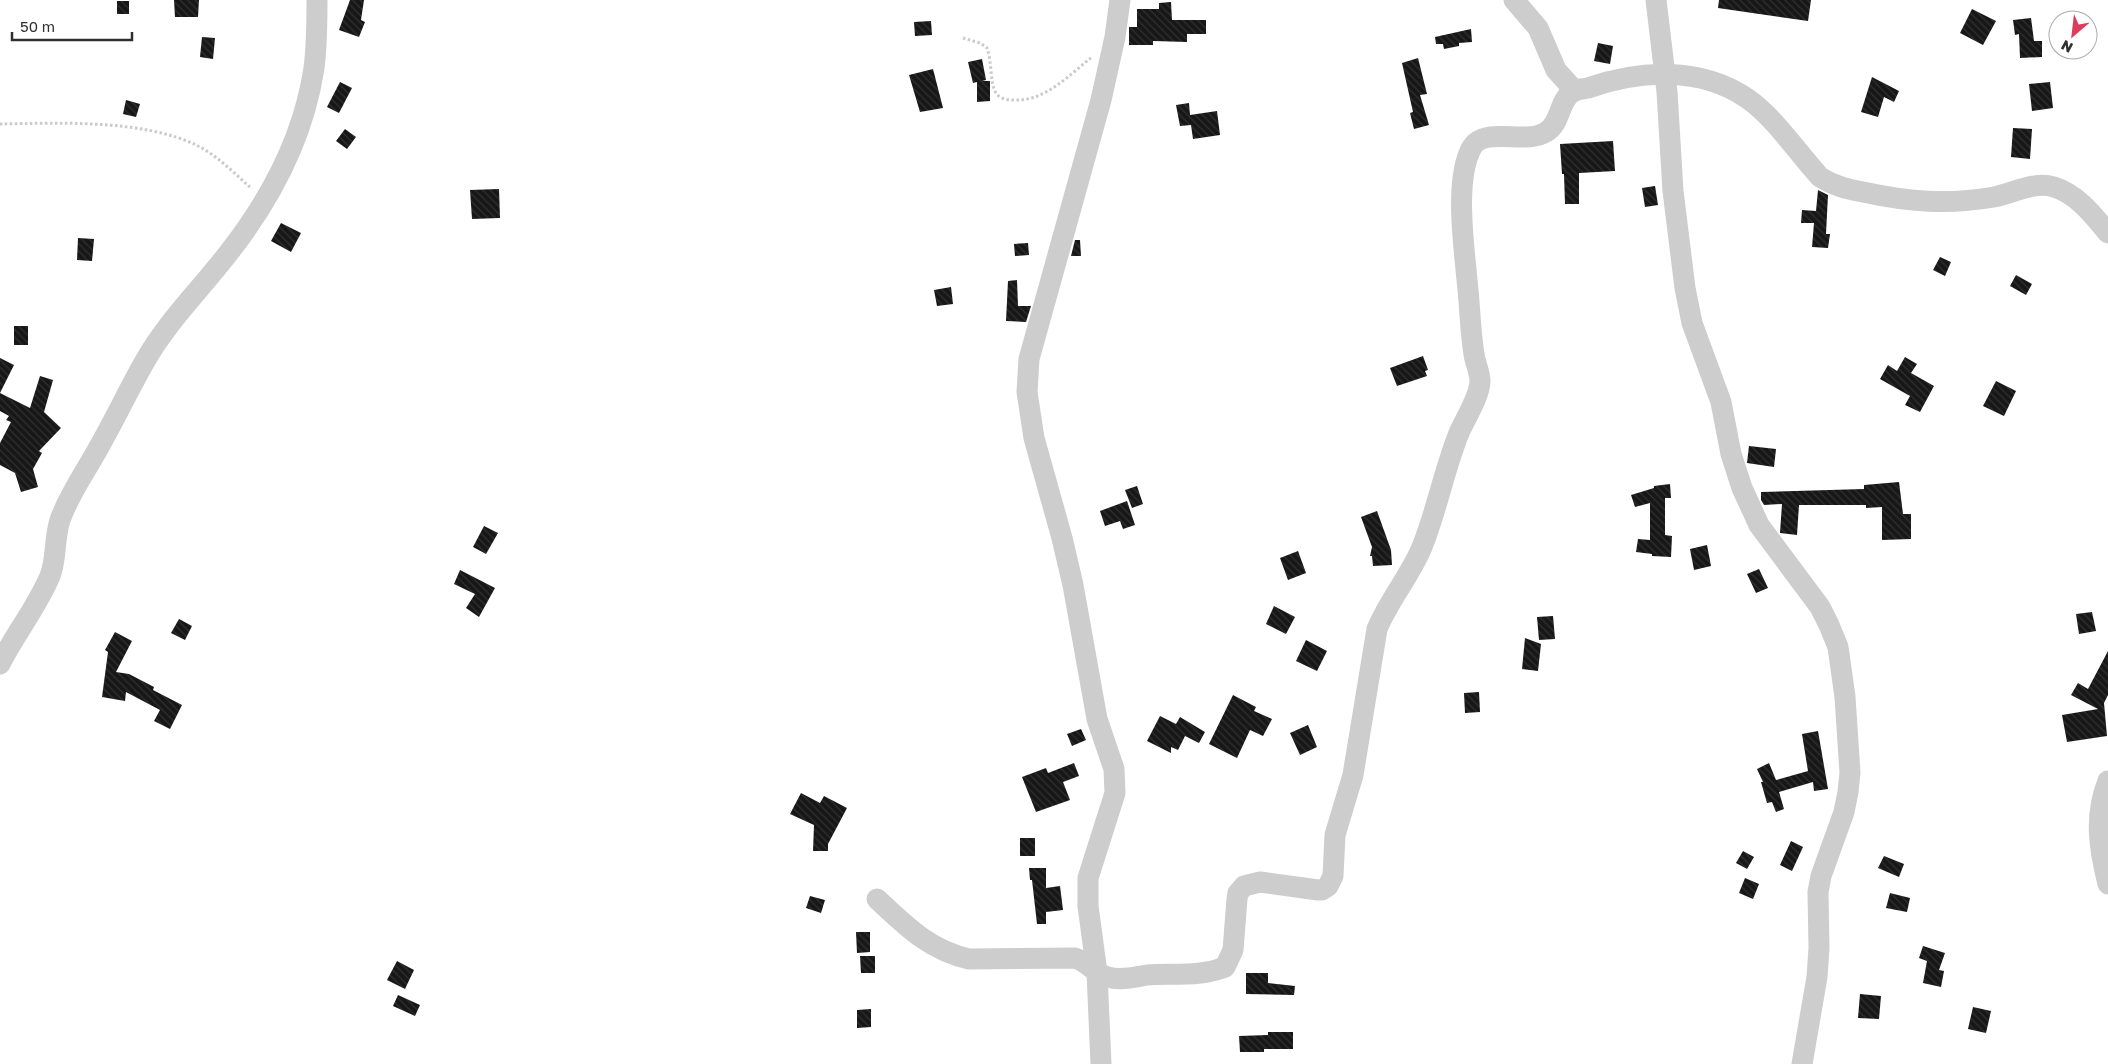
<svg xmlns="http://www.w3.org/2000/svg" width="2108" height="1064" font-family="'Golos Text',sans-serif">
<defs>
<pattern id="building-back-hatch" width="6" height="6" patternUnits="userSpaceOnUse" patternTransform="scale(1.25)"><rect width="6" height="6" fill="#171717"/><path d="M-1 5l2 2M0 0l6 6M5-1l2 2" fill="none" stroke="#303030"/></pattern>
</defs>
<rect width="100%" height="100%" fill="#fff"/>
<g fill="url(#building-back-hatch)">
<polygon points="174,0 199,0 198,17 175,17"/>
<polygon points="350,0 364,0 361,20 365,22 359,37 339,30"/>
<polygon points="1719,0 1811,0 1808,21 1718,8"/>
<rect x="117" y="1" width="12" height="13"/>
<polygon points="1171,2 1172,20 1206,20 1206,34 1187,34 1187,42 1153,41 1153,45 1129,45 1129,27 1137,27 1137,9 1159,9 1159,3"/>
<polygon points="1972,9 1996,21 1983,45 1960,33"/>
<polygon points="2031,18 2034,41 2042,41 2042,57 2020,58 2019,34 2015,35 2013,20"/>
<polygon points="931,21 932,35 915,36 914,22"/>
<polygon points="1471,29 1472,42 1459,43 1459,46 1444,49 1443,44 1436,44 1435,37"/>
<polygon points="202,37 215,38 213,59 200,57"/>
<polygon points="1598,43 1613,46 1610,64 1594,61"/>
<polygon points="1418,58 1427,94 1420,95 1429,125 1414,129 1410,113 1413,112 1402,63"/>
<polygon points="982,59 986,80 982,81 990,81 990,101 977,102 977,82 973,83 968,62"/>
<polygon points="933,69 943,108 920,112 909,75"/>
<polygon points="1872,77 1899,91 1894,102 1884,97 1878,117 1861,112"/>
<polygon points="340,82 352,88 339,113 327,107"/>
<polygon points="2050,82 2053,108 2032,111 2029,84"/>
<polygon points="126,100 140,104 136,117 123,114"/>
<polygon points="1189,103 1190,115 1217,111 1220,135 1193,139 1191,125 1180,126 1176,105"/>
<polygon points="2013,128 2032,129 2030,159 2011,157"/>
<polygon points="345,129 356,137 347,149 336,141"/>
<polygon points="1613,141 1615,171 1579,173 1579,204 1565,204 1564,174 1562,174 1560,144"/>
<polygon points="1655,186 1658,205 1645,207 1642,188"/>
<polygon points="499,189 500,218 472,219 470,190"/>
<polygon points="1818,190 1828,195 1826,234 1830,234 1828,248 1812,247 1814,223 1801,223 1802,210 1816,211"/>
<polygon points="281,223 301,233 291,252 271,241"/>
<polygon points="78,238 94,239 92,261 77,260"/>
<polygon points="1075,240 1080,240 1081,256 1071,256"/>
<polygon points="1028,243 1029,255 1015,256 1014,244"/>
<polygon points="1940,257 1951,262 1945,276 1933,270"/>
<polygon points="2016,275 2032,284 2026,295 2010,286"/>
<polygon points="1017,280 1018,306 1031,306 1026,322 1006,321 1008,281"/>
<polygon points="951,287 953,304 937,306 934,290"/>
<rect x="14" y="326" width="14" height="19"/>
<polygon points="1423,356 1428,370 1425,371 1427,376 1397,386 1390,368"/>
<polygon points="1905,357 1917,364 1911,373 1934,386 1920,412 1905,405 1910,396 1880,379 1888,365 1897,371"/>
<polygon points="0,358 14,365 0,393"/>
<polygon points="40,376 53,380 44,412 61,428 39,451 42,453 33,469 38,487 21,492 15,473 0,465 0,443 11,422 6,420 9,416 0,411 0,393 30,408"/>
<polygon points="1996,381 2016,391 2004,416 1983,406"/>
<polygon points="1749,446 1776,449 1774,467 1747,463"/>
<polygon points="1899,482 1903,514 1911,514 1911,539 1882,540 1882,507 1866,508 1866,505 1799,505 1797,535 1780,533 1782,504 1764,505 1761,500 1761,492 1864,489 1864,485"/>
<polygon points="1670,484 1671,498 1665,498 1665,535 1672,536 1671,557 1652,556 1652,554 1636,552 1638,539 1650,540 1650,503 1635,507 1631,495 1654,488 1654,486"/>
<polygon points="1137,486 1143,504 1132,508 1125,490"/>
<polygon points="1127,501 1135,525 1123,529 1120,521 1105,526 1100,511"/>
<polygon points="1377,511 1391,550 1392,565 1373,566 1372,556 1370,556 1372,547 1361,517"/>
<polygon points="484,526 498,533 486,554 473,547"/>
<polygon points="1707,545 1711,566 1694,570 1690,549"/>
<polygon points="1298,551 1306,573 1288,580 1280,558"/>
<polygon points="1759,569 1768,588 1756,593 1747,574"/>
<polygon points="460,570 495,588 479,617 466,608 475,594 454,584"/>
<polygon points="1274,606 1295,617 1286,634 1266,624"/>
<polygon points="2092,612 2096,631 2079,634 2076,614"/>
<polygon points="1553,616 1555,639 1539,640 1537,617"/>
<polygon points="179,619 192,626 185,640 171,633"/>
<polygon points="115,632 132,641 116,672 129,674 154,687 153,690 182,705 170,729 154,721 160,710 126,692 125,701 102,697 108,652 105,650"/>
<polygon points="1525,638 1541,644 1538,671 1522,669"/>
<polygon points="1306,640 1327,651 1317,671 1296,661"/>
<polygon points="2108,651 2108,695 2104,703 2107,736 2067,742 2062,715 2098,709 2071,695 2078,683 2088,689"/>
<polygon points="1479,692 1480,712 1465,713 1464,693"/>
<polygon points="1233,695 1256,707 1254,711 1272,719 1263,736 1250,730 1237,758 1209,744"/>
<polygon points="1160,716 1176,724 1180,717 1205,732 1199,743 1185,736 1178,750 1171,747 1171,753 1147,741"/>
<polygon points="1308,725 1317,747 1300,755 1290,733"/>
<polygon points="1081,729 1086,740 1072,746 1067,734"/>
<polygon points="1818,731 1828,789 1814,791 1813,782 1779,792 1784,809 1776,812 1772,802 1767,803 1761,782 1763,782 1757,769 1769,763 1776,780 1808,771 1802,734"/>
<polygon points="1074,763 1079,776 1063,782 1070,800 1036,812 1022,777 1046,768 1048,773"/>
<polygon points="801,793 820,803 824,796 847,808 828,844 828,851 813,851 814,825 790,814"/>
<rect x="1020" y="838" width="15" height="18"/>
<polygon points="1791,841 1803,847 1792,871 1780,865"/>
<polygon points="1743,851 1754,857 1747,869 1736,863"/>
<polygon points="1884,856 1904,864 1899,877 1878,868"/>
<polygon points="1029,868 1046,868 1046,888 1060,886 1063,910 1046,912 1046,924 1037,924 1032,880 1030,880"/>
<polygon points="1745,878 1759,884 1753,899 1739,893"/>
<polygon points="1890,893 1910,898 1907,912 1886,908"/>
<polygon points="810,896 825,900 821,913 806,908"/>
<polygon points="856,932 870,932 870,952 857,953"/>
<polygon points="1923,946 1945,953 1939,970 1944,971 1941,987 1923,983 1927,961 1919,958"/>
<polygon points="860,956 875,956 875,973 861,973"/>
<polygon points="397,961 414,970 405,989 387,980"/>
<polygon points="1246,973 1268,973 1268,983 1295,986 1294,995 1246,994"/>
<polygon points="1860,994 1881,996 1879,1019 1858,1018"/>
<polygon points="398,995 420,1005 415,1016 393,1006"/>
<polygon points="1973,1007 1991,1011 1986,1033 1968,1029"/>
<polygon points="871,1009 871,1027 857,1028 857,1010"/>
<polygon points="1268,1032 1293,1032 1293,1049 1264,1049 1264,1052 1240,1052 1239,1036 1268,1035"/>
</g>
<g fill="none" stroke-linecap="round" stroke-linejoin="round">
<g stroke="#cacaca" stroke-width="3" stroke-dasharray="2.5 2.5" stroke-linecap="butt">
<path d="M963,38L980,43L987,48C992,61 990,84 996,93C1000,99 1007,100 1013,100C1045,102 1069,75 1092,57"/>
<path d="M0,124C58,123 145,119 198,146C218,156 235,174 252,189"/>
</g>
<g stroke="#cdcdcd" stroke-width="21">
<polyline points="1514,0 1538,28 1556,70 1575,91"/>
<polyline points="1656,0 1667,92 1673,191 1685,288 1692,323 1721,402 1731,454 1742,488 1759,525 1820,607 1829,625 1838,647 1845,697 1850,773 1848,792 1844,812 1821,876 1818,892 1819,948 1817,977 1802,1064"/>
<path d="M0,664C15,634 37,607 50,576C57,558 54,538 60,520C69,494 86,471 99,447C115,419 129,389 145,361C169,319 202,288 230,251C272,197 304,135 314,68C317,45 317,23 317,0"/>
<path d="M2108,781C2094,816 2099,848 2108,884"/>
<path d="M877,899C906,926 929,950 969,959L1075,958C1088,962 1095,974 1108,977C1120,981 1135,977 1147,975C1173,973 1201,977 1225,967L1233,950L1237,899L1238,893L1244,886L1260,882L1318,890H1322L1328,886L1333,876L1335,835L1353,775L1377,629C1389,600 1410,576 1422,547C1437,510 1444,470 1459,433C1465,419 1480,396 1480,381C1480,372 1475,363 1474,354C1470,330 1470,305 1467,280C1464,245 1454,179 1472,147C1485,126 1526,145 1546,132C1562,123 1558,99 1574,91C1578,89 1583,89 1588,88C1639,70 1701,66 1748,99C1774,117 1798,153 1820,177C1834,186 1847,189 1863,192C1909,202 1948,205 1994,197C2014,193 2034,181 2054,187C2077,194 2093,215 2108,233"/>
<polyline points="1101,1064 1097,973 1088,906 1088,878 1115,793 1114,769 1097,719 1073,585 1062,538 1034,438 1027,392 1029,359 1101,100 1115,37 1120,0"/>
</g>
</g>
<g transform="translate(2073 35) rotate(208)"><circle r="24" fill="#ffffff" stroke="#acacac"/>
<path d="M0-4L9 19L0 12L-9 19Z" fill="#dd3d5c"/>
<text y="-8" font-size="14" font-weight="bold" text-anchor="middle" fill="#303030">N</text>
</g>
<path d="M12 32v8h120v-8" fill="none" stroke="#303030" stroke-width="2.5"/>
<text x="20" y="32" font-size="15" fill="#303030" stroke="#ffffff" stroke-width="4" paint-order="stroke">50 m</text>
</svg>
